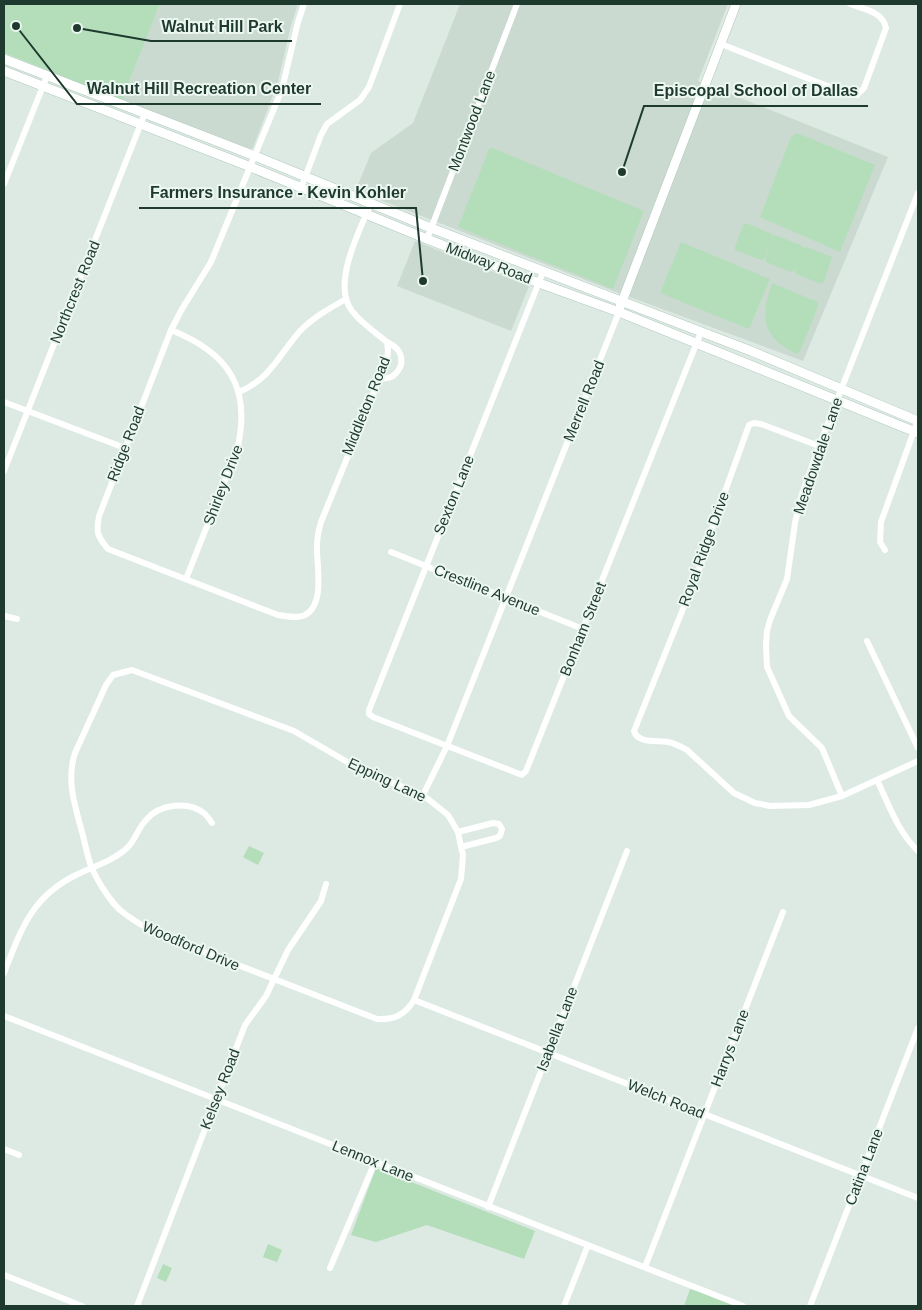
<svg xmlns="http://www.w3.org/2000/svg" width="922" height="1310" font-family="Arial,sans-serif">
<rect width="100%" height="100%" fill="#ddeae3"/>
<g fill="#cbdad1">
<polygon points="160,4 298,4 291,25 278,82 253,148 249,149 122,100"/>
<polygon points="460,4 728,4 698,81 888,157 803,361 616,292 360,192 357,187 371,153 413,123"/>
<polygon points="415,241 529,286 511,331 397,286"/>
</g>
<g fill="#b4ddba">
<polygon points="4,4 160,4 122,100 4,53"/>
<polygon points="797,133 875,165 840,252 760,217 791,137"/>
<polygon points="490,147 644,211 613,289 458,227"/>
<polygon points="746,223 772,234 773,236 776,235 802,246 803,248 806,247 832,257 824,282 821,284 796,274 795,271 797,263 794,271 791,272 766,262 765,259 772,239 764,259 761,260 735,250 735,247 743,225"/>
<polygon points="681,242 770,279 749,329 660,293"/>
<path d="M772,283L818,302C819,309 803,342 800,352L797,354C762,338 760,317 772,283Z"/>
<polygon points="249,846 264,853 258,865 243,857"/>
<polygon points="376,1168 535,1231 524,1259 427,1225 376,1242 351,1235"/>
<polygon points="268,1244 282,1250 277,1262 263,1257"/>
<polygon points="163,1264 172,1268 166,1282 157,1278"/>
<polygon points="690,1289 706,1293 738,1306 684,1306"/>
</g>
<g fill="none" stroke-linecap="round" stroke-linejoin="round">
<defs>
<g id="secondary">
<polyline points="4,59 255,156 431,228 751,351 918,421"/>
<polyline points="4,71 243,164 427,239 539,283 619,312 918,433"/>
<polyline points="620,307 736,4"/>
</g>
</defs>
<use href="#secondary" stroke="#afcabd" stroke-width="10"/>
<g stroke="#fff" stroke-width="6">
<path d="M304,4L298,22L282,89L257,150L211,262L182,309L171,330L99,516C96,532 97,536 108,549L278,615C286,616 298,619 305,615C326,604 316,563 317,545C317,537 319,529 321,522L387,360L388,351L387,342C375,332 361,323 352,311C331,284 360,230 371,203"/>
<path d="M721,44L850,95H857L864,88L886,28C883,12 864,9 850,4"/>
<polyline points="4,184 47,76"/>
<polyline points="301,188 321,135 327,124 360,100 369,87 400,4"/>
<polyline points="427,239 517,4"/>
<polyline points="543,272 369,710 369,714 373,717 522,775 526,771 701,332"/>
<path d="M171,330C229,353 252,388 237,450L186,579"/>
<path d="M379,378C390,380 397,375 401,365C403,353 397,347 387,342"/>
<path d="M239,392C272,378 279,354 301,330C314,317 330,308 346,299"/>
<polyline points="4,402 125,448"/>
<path d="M819,446L761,424L754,423L749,425L714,522L707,549L634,731C638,744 657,740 668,742C675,743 681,747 687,750L734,793L755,803L770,806L809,805L842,796L918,761"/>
<polyline points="4,471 145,113"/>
<polyline points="885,550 880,542 881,522 918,420"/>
<polyline points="391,552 583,629"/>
<polyline points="4,616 17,619"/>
<polyline points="867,641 918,748"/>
<path d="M132,670L294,731L361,770L423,795L448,815L458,832L461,847L463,855L461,879L414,1000C405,1015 394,1020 377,1019L163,936C148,929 133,921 120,910C110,901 96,879 91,866C87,855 85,843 82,832C75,806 66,780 75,753L106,685L113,675Z"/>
<path d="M877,780C889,805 898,832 918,851"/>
<polyline points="423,795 447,746 619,312"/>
<polyline points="842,796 822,748 789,716 767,667 766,645 767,631 770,620 787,579 795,523 801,497 819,446 918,193"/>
<polyline points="458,832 493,823 499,824 502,829 500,836 496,838 461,847"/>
<path d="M4,973C21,930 31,897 76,875C92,867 113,861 127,848C135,841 138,828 146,820C159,804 189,800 205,814C207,816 210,820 212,823"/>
<polyline points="414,1000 918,1198"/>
<polyline points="4,1016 743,1306"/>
<polyline points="4,1149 19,1155"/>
<polyline points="488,1207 627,851"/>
<polyline points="645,1267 783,912"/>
<polyline points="330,1268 375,1162"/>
<polyline points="4,1275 82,1306"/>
<polyline points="137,1306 245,1025 266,996 288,950 321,901 326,884"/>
<polyline points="564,1306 588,1245"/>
<polyline points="810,1306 918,1028"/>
</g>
<use href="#secondary" stroke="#fff" stroke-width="9"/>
</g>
<g text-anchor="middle" stroke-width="4" stroke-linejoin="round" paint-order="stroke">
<g font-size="15" fill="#1e3a2f" stroke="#edf7f1">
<text transform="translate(472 121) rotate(-69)" y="5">Montwood Lane</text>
<text transform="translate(489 263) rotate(21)" y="5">Midway Road</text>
<text transform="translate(75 292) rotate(-68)" y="5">Northcrest Road</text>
<text transform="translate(584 401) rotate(-68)" y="5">Merrell Road</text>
<text transform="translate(366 406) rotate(-68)" y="5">Middleton Road</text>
<text transform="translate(126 444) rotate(-69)" y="5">Ridge Road</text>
<text transform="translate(818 456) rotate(-71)" y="5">Meadowdale Lane</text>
<text transform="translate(223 485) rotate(-69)" y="5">Shirley Drive</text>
<text transform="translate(454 495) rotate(-68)" y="5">Sexton Lane</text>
<text transform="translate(704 549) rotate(-70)" y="5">Royal Ridge Drive</text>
<text transform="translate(487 590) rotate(22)" y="5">Crestline Avenue</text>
<text transform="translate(583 629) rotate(-68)" y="5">Bonham Street</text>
<text transform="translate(387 780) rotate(25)" y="5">Epping Lane</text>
<text transform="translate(191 946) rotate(23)" y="5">Woodford Drive</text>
<text transform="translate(557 1029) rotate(-69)" y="5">Isabella Lane</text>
<text transform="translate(730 1048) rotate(-69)" y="5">Harrys Lane</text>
<text transform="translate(220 1089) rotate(-69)" y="5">Kelsey Road</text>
<text transform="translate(666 1099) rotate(22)" y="5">Welch Road</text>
<text transform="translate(373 1161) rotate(22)" y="5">Lennox Lane</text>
<text transform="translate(864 1167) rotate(-69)" y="5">Catina Lane</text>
</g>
</g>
<path fill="none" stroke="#1e3a2f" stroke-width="2" d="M77 28L151 41H292M16 26L77 104H321M622 172L644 106H868M423 281L416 208H139"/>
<g fill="#1e3a2f" stroke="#edf7f1" stroke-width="2">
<circle cx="77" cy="28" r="5"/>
<circle cx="16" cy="26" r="5"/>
<circle cx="622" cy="172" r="5"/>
<circle cx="423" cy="281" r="5"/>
</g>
<g font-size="16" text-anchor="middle" font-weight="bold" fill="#1e3a2f" stroke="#edf7f1" stroke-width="4" stroke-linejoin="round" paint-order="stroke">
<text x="222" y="32">Walnut Hill Park</text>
<text x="199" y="94">Walnut Hill Recreation Center</text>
<text x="756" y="96">Episcopal School of Dallas</text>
<text x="278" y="198">Farmers Insurance - Kevin Kohler</text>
</g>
<rect width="922" height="1310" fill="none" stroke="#1e3a2f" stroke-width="10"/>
</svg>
